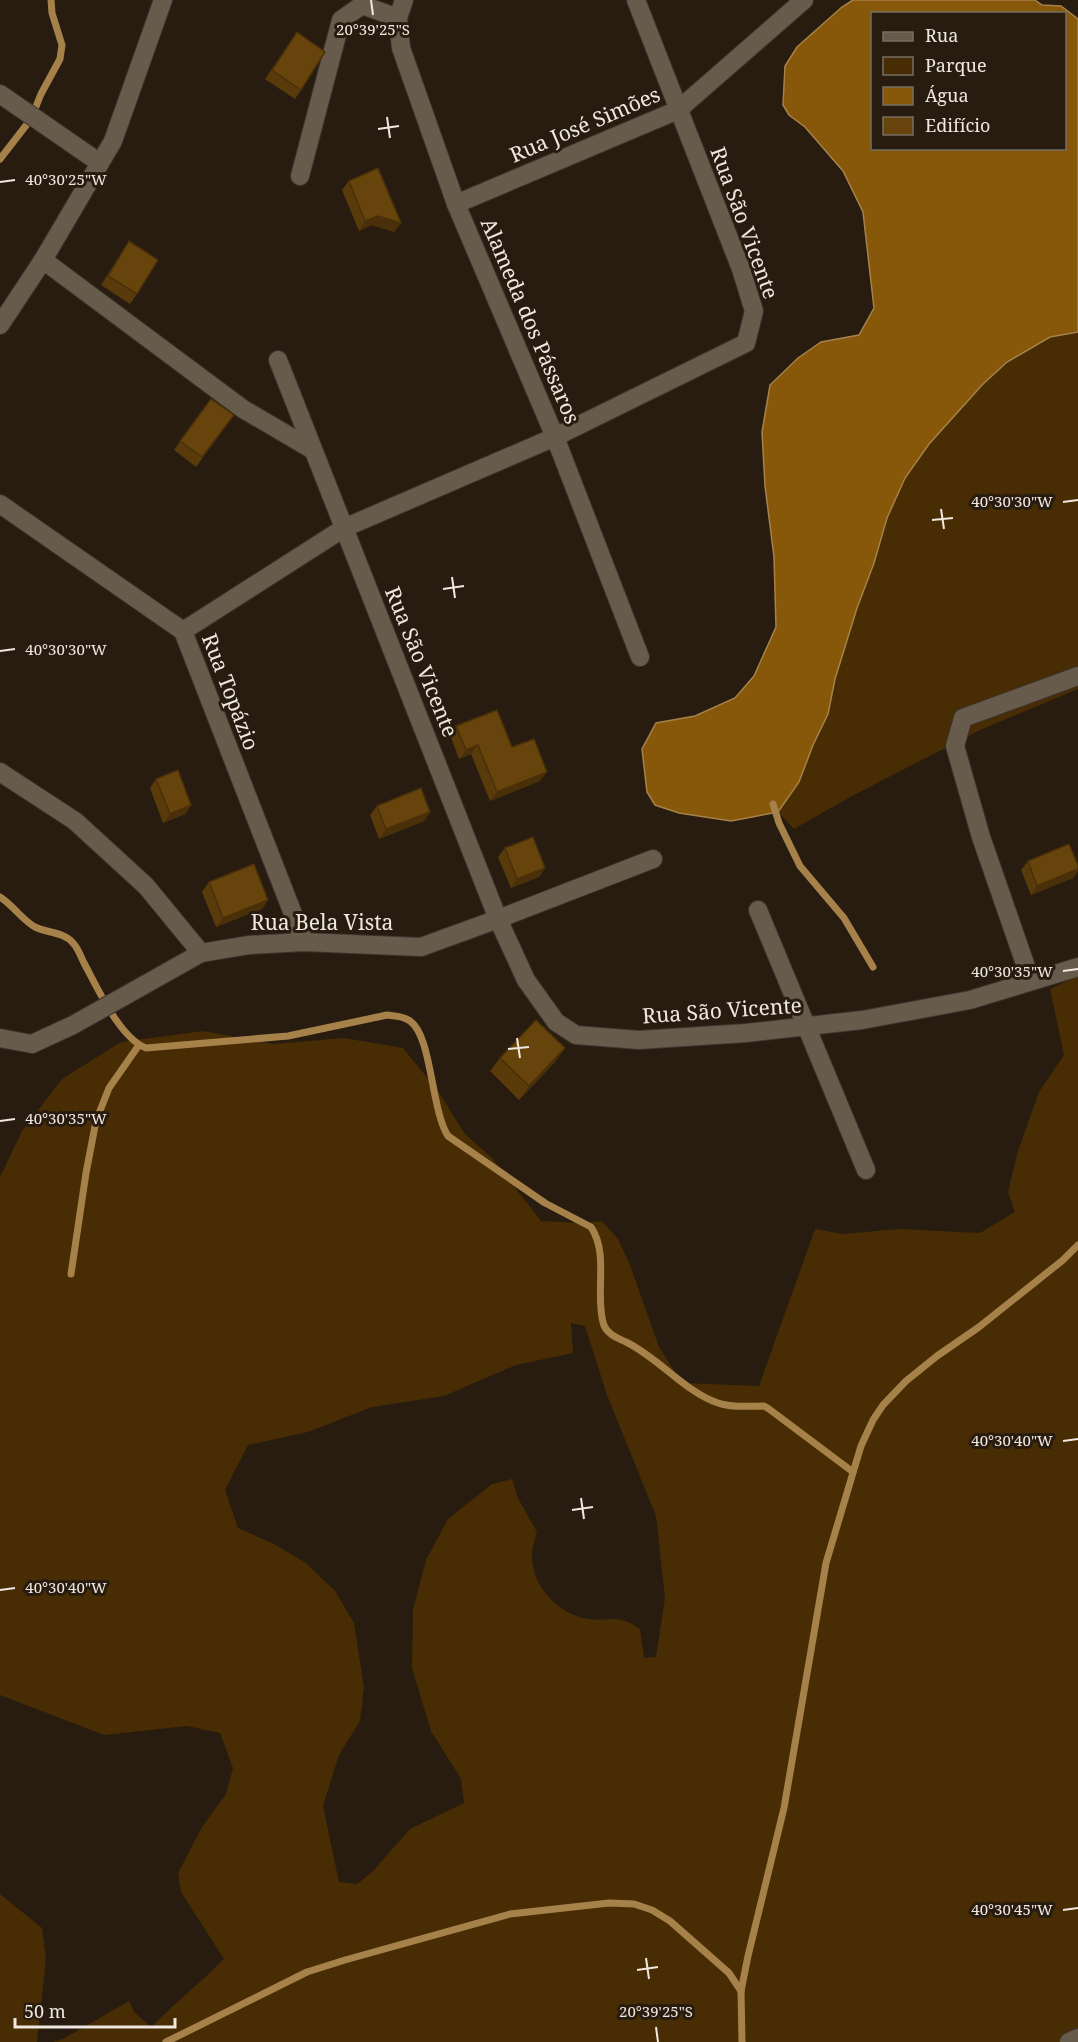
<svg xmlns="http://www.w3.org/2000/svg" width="1078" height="2042" font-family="'Noto Serif',serif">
<rect width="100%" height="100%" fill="#271c0f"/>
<g fill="#472c04" fill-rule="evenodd">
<polygon points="1078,332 1078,689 980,730 852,796 794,829 778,812 799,782 813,745 828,714 835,679 857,608 874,563 887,518 905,478 929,444 983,384 1007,362 1050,337"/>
<path d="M1078,976V2042H53L63,2039L129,2001L134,2012L151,2027C175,2003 200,1983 224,1959L181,1892L178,1873L202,1827L226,1794L233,1768L220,1733L187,1726L104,1735L0,1695V1177L22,1131L62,1079L121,1042L203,1031L273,1044L344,1038L403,1048L438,1091L465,1134L493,1159L541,1221L580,1223L602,1221L618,1239L630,1265L659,1347L682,1383L759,1386L815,1229L843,1234L898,1229L980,1233L1015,1212L1008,1192L1018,1151L1039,1092L1064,1055L1050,989ZM571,1323L585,1326L607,1395L656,1516L665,1598L656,1657L644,1658L640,1629C615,1611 608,1624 583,1618C556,1611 533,1586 532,1558C531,1549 535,1540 537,1532L518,1498L512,1479L492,1484L448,1519L426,1560L413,1610L412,1668L431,1731L461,1779L464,1803L410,1829L372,1872L357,1884L339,1882L323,1806L339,1755L360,1721L364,1687L354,1623L335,1591L306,1563L274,1544L238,1528L225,1490L248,1445L308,1432L372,1407L444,1396L516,1365L573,1353Z"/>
<polygon points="0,1894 42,1928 46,1959 37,2042 0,2042"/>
</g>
<path fill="#87570a" stroke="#a6824a" stroke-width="1.5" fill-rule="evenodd" d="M853,0H1035L1042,5L1061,6L1078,19V332L1050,337L1007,362L983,384L929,444L905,478L887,518L874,563L857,608L835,679L828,714L813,745L799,782L778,812L731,821L679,813L655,805L647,792L642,749L656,723L695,716L735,698L754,676L776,627L774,557L765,486L762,432L770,385L798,358L821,342L859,335L874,308L863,212L843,171L805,127L789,115L783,105L785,66L797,47L842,7ZM872,14H1064V148H872Z"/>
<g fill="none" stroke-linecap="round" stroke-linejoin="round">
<g stroke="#a6824a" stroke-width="7">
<polyline points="0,159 31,119 41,94 60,59 62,45 52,13 51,0"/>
<polyline points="773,804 779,823 800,866 844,918 873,967"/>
<path d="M0,897C13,905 22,920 35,927C47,933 64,932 73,943C78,948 81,957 84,963C98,989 120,1038 146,1048L288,1036L387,1015C395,1016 404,1016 410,1021C432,1036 431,1110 448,1136L545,1203L591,1227C609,1254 595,1292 603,1322C605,1333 617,1338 626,1342C659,1358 685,1392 718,1403C732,1408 750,1406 764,1406L769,1409L853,1472"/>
<polyline points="71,1274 86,1173 96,1121 109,1088 139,1045"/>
<polyline points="166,2042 307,1972 345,1960 510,1914 609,1903 634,1904 652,1910 670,1921 729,1973 741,1991"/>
<polyline points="742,2042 741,1991 748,1956 784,1808 826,1563 861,1446 873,1420 883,1405 906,1381 937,1356 979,1327 1063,1260 1078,1245"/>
</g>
<defs>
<g id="minor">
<polyline points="404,0 398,18 401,48 456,204 555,437 640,657"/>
<polyline points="0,94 100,163"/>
<polyline points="300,176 341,20 362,5 398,18"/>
<polyline points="456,204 678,110 804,0"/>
<polyline points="43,260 243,409 313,450"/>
<polyline points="0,325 43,260 113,141 163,0"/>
<polyline points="278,360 498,919 526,980 556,1022 576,1035 639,1040 746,1033 862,1020 970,1000 1078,967"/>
<polyline points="0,504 183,631 304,942"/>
<polyline points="183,631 344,528 555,437 746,343 754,311 741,269 636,0"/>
<polyline points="0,772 75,821 146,886 201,953"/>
<polyline points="758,910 866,1170"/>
<polyline points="1031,981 981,837 955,746 963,718 1078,676"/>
<polyline points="0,1038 32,1044 73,1025 201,953 249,945 304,942 421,947 498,919 653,859"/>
<polyline points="1069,2042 1078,2038"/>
</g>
</defs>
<use href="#minor" stroke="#3d342d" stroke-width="20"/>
<use href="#minor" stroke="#675b4c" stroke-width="18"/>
</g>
<g fill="#593a0b">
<polygon points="297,32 301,90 295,99 265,79"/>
<polygon points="349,181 401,223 394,232 372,225 359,231 342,190"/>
<polygon points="129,241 137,294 130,304 101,285"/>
<polygon points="211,399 234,415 196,467 174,450"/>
<polygon points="456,726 512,747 540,781 490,801 471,754 459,759 450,735"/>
<polygon points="156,779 191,805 185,814 163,823 150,788"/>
<polygon points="377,806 430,812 424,821 379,839 370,815"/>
<polygon points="505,848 545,868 539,877 511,888 498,857"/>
<polygon points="1028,861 1078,865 1078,871 1073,878 1031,895 1021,870"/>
<polygon points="209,882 268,900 262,909 216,927 202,892"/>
<polygon points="500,1058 555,1062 519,1100 490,1071"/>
</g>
<g fill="#493009">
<polygon points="378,216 401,223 394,232 372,225 359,231 365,221"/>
<polygon points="478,745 471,754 459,759 466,750"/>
<polygon points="547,772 540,781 490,801 497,792"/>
<polygon points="191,805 185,814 163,823 170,814"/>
<polygon points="430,812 424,821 379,839 386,829"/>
<polygon points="545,868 539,877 511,888 517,879"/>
<polygon points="1078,869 1073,878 1031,895 1037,886"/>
<polygon points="268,900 262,909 216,927 223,918"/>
<polygon points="565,1048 555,1062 519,1100 529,1086"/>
</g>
<g fill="#68440d" stroke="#493009" stroke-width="1.5">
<polygon points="297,32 325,52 301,90 272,70"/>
<polygon points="378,168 401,223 378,216 365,221 349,181"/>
<polygon points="129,241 158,260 137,294 108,276"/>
<polygon points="211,399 234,415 202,457 180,441"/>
<polygon points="497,710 512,747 534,739 547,772 497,792 478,745 466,750 456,726"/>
<polygon points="178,770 191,805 170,814 156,779"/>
<polygon points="421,788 430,812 386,829 377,806"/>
<polygon points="533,837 545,868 517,879 505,848"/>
<polygon points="1069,844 1078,865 1078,869 1037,886 1028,861"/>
<polygon points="254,864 268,900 223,918 209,882"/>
<polygon points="536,1020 565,1048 529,1086 500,1058"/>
</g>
<path fill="none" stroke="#f0e8e0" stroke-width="2" d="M371,0L373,15M387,117L390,138M378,129L399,126M0,182L15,180M1063,502L1078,500M941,509L944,529M932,520L953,518M452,577L455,598M443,589L464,586M0,651L15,649M1063,971L1078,969M517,1038L520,1058M508,1049L529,1047M0,1121L15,1119M1063,1441L1078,1439M581,1498L584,1519M572,1510L593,1507M0,1590L15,1588M1063,1910L1078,1908M646,1958L649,1979M637,1970L658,1967M656,2027L658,2042"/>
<g text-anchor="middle" stroke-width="6" stroke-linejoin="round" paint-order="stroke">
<g font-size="21" fill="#f0e8e0" stroke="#271c0f">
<text transform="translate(585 125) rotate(-23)" y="7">Rua José Simões</text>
<text transform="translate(744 223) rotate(70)" y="7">Rua São Vicente</text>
<text transform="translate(530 321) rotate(67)" y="7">Alameda dos Pássaros</text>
<text transform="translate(421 662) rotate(68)" y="7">Rua São Vicente</text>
<text transform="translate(230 692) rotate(69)" y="7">Rua Topázio</text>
<text x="322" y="930">Rua Bela Vista</text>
<text transform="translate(722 1011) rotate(-4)" y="7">Rua São Vicente</text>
</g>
</g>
<g font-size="15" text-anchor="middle" fill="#f0e8e0" stroke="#271c0f" stroke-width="6" stroke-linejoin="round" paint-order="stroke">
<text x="373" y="35">20°39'25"S</text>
<text x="66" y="185">40°30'25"W</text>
<text x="1012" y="507">40°30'30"W</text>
<text x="66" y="655">40°30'30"W</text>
<text x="1012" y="977">40°30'35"W</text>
<text x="66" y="1124">40°30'35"W</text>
<text x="1012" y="1446">40°30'40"W</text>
<text x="66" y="1593">40°30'40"W</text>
<text x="1012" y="1915">40°30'45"W</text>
<text x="656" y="2017">20°39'25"S</text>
</g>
<rect x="871" y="12" width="195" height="138" fill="#271c0f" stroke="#776e63" stroke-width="1.5"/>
<rect x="883" y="32" width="30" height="9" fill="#675b4c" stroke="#776e63" stroke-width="1.5"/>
<text x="925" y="42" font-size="18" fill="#f0e8e0">Rua</text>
<rect x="883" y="57" width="30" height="18" fill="#472c04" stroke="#776e63" stroke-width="1.5"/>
<text x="925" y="72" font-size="18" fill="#f0e8e0">Parque</text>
<rect x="883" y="87" width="30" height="18" fill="#87570a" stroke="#776e63" stroke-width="1.5"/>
<text x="925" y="102" font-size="18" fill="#f0e8e0">Água</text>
<rect x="883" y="117" width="30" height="18" fill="#68440d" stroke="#776e63" stroke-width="1.5"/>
<text x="925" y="132" font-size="18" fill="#f0e8e0">Edifício</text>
<path d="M15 2018v9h160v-9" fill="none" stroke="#f0e8e0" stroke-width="3"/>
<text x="24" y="2018" font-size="18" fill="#f0e8e0" stroke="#271c0f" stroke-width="4.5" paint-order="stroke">50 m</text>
</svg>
